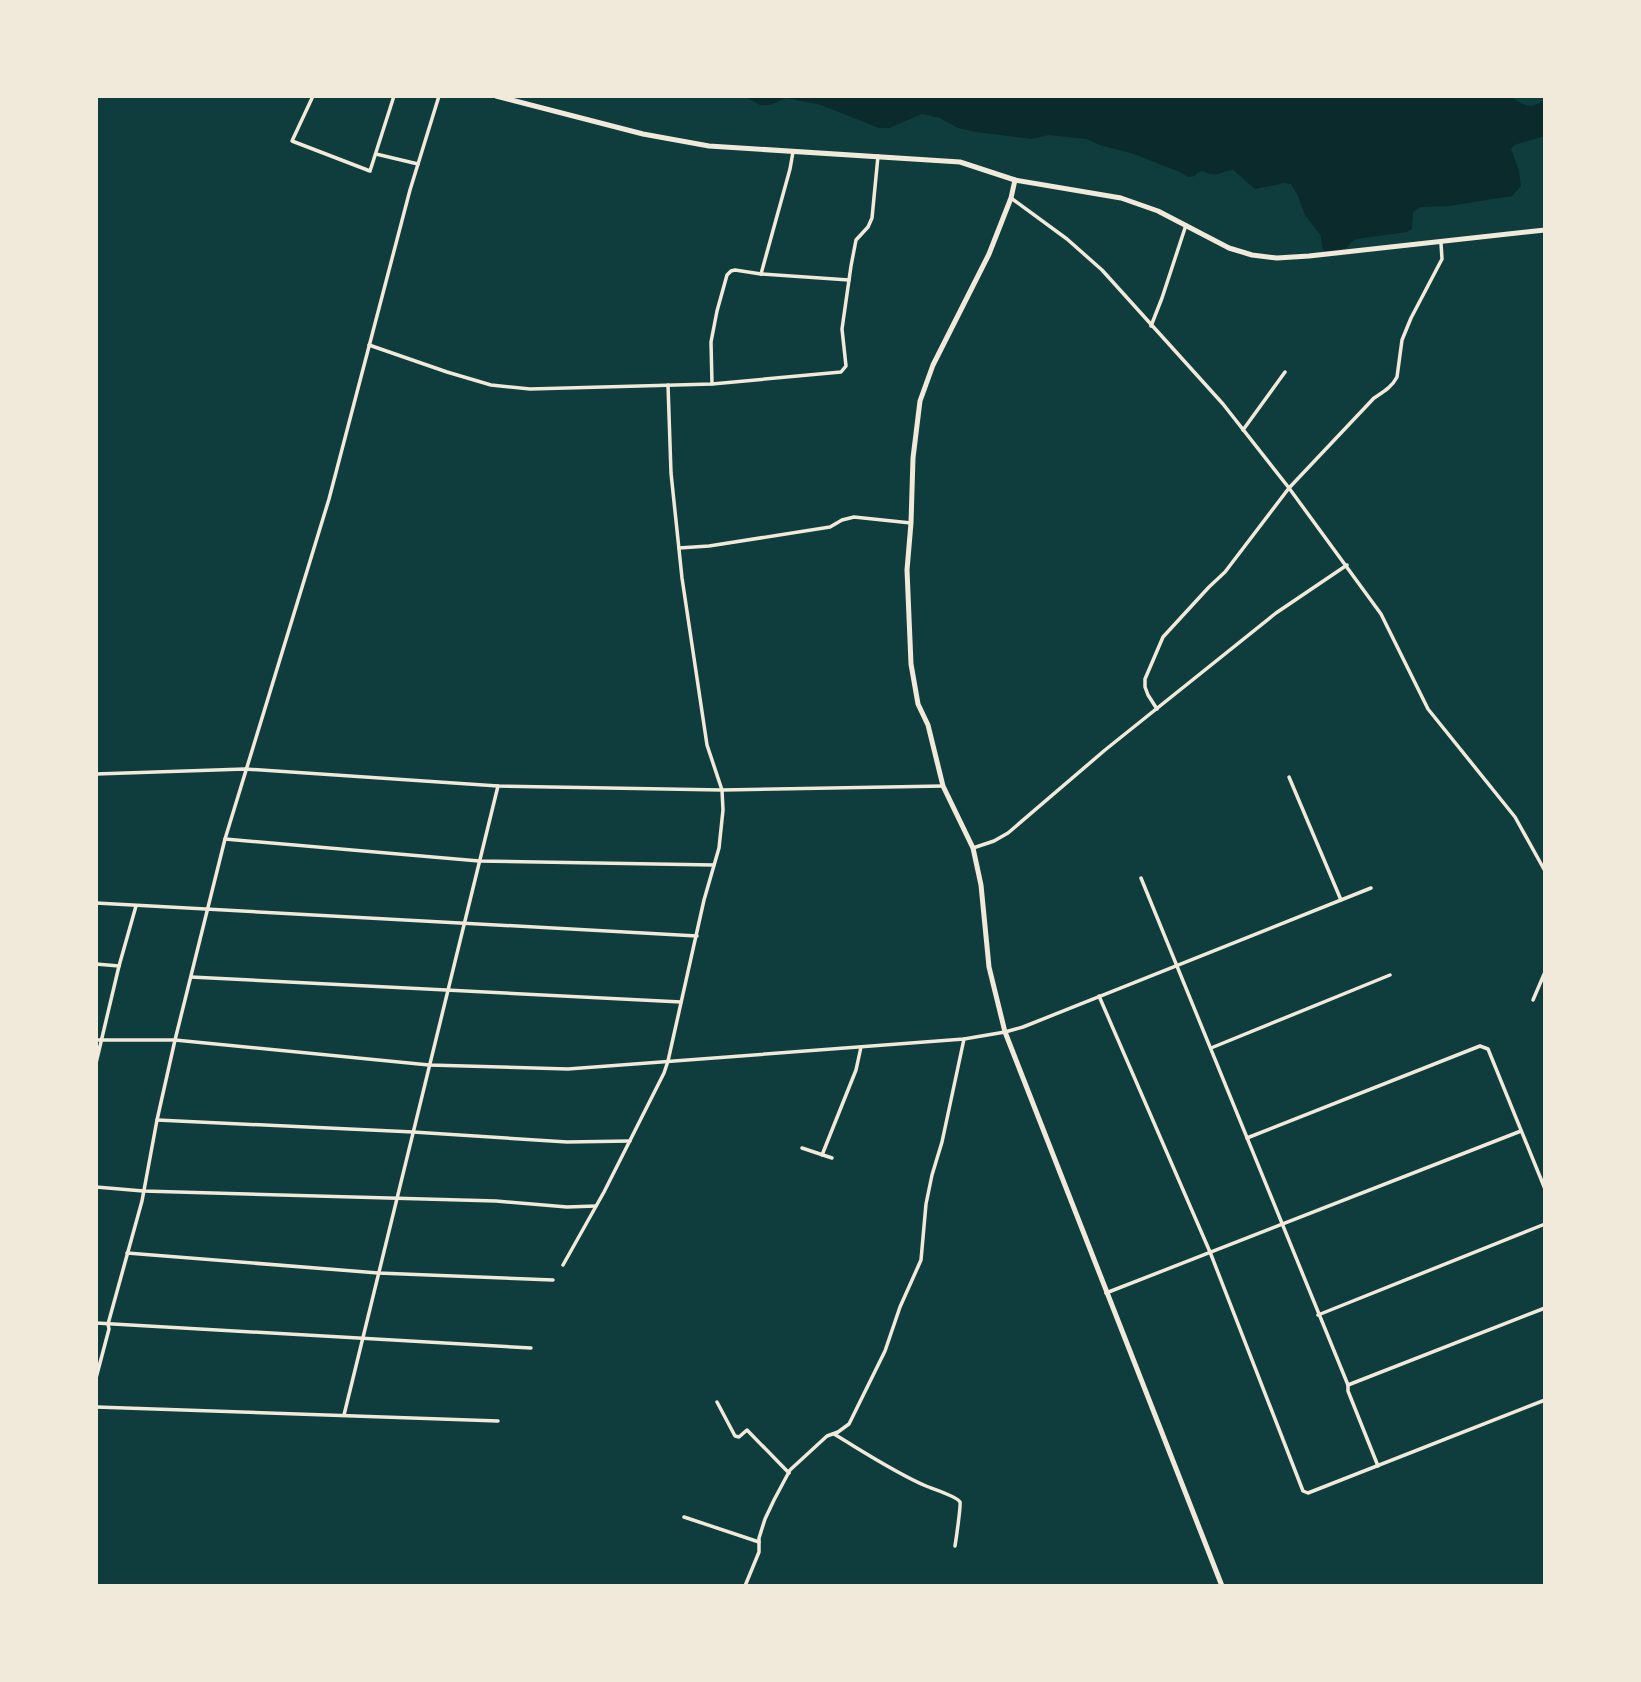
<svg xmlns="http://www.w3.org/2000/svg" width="1641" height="1682" font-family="'Times New Roman',serif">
<rect width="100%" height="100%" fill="#0f3d3e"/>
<path fill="#0a2a2b" d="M744,96H1510C1524,105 1530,111 1545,99V136L1514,145L1511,149L1519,171L1521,186L1512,196L1449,206L1421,207L1413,212L1412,229L1407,232L1357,239L1351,242L1347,248L1339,251L1329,252L1324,251L1322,246L1321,236L1305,215L1297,194L1291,184L1284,183L1255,189L1233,170C1220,171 1217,179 1203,171L1197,173L1195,176L1188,177L1180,172L1131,153L1099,145L1087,139L1049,135L1031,139L976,132L958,128L940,118L922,114L889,128H879L821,105L786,98L770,105H760Z"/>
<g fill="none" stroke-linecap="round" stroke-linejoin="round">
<g stroke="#f1e9da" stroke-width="3.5">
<polyline points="313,96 292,141 370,171 394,96"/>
<polyline points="376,154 418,164"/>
<polyline points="1011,198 1067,239 1102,270 1223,404 1289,488 1381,614 1428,709 1515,817 1545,871"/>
<polyline points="761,274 790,169 793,152"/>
<polyline points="1151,326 1162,298 1186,225"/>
<polyline points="369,345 447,372 491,385 530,389 712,384 841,372 846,366 842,329 851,266 856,240 868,227 872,218 878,156"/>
<polyline points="712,384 711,342 717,311 727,275 731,271 735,270 761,274 849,280"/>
<polyline points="1243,430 1285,372"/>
<polyline points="679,548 709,546 830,527 842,520 854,517 911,523"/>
<path d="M1157,709L1148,695L1145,687V679L1163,637L1209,587L1225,572L1289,488L1374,398C1383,392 1392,387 1397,377L1402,340L1411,318L1442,259L1441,243"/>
<polyline points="96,774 245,769 498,786 722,790 943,786"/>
<polyline points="1289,777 1341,900"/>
<polyline points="225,839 479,861 714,865"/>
<polyline points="973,848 994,841 1008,833 1105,750 1276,613 1347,565"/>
<polyline points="96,862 96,878"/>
<polyline points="1141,878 1348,1385 1348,1391 1378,1466"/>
<polyline points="96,903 697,936"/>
<polyline points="96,964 119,966"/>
<polyline points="191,977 681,1002"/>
<polyline points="1099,996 1210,1252 1303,1491 1308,1493 1545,1400"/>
<polyline points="1533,1000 1545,972"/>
<polyline points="96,1040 175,1040 429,1065 568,1069 964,1039 1005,1032 1023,1027 1371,888"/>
<polyline points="1211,1048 1390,975"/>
<polyline points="96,1063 119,966 136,906"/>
<polyline points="157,1120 413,1132 567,1142 630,1141"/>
<polyline points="1247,1138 1480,1046 1488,1049 1545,1189"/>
<polyline points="802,1148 832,1158"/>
<polyline points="822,1155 856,1070 861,1047"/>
<polyline points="96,1187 143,1191 496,1201 567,1207 596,1206"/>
<polyline points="127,1253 378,1273 553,1280"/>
<polyline points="563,1265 604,1192 664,1073 668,1061 704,900 719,848 723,810 722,790 707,745 682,578 671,473 668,385"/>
<polyline points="1106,1293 1521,1131"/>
<polyline points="1318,1315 1545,1224"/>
<polyline points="96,1323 531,1348"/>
<polyline points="96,1378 109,1329 108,1324 142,1201 157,1120 175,1040 225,839 329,499 410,190 439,96"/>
<polyline points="1348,1385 1545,1308"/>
<polyline points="717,1402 735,1436 739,1437 747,1430 789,1473"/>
<polyline points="96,1407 498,1421"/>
<polyline points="344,1415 498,786"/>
<path d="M834,1434C864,1452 894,1472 926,1486C933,1489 957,1496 960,1502C961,1505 956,1540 955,1546"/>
<polyline points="684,1517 759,1542"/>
<polyline points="745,1586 759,1552 759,1538 765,1519 774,1500 790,1470 827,1436 838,1432 849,1424 885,1351 900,1307 921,1260 926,1204 932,1175 942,1142 964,1039"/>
</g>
<g stroke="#f1e9da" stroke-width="5">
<polyline points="496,96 643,134 709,146 960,162 1015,180 1121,198 1158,211 1229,248 1252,255 1277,258 1309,256 1545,230"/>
<polyline points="1015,180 1011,198 989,254 933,365 920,401 913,458 911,523 907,570 911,664 918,704 928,725 943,786 973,848 981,885 989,967 1005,1032 1222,1586"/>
</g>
</g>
<rect width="1641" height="1682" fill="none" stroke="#f1e9da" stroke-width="196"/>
</svg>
